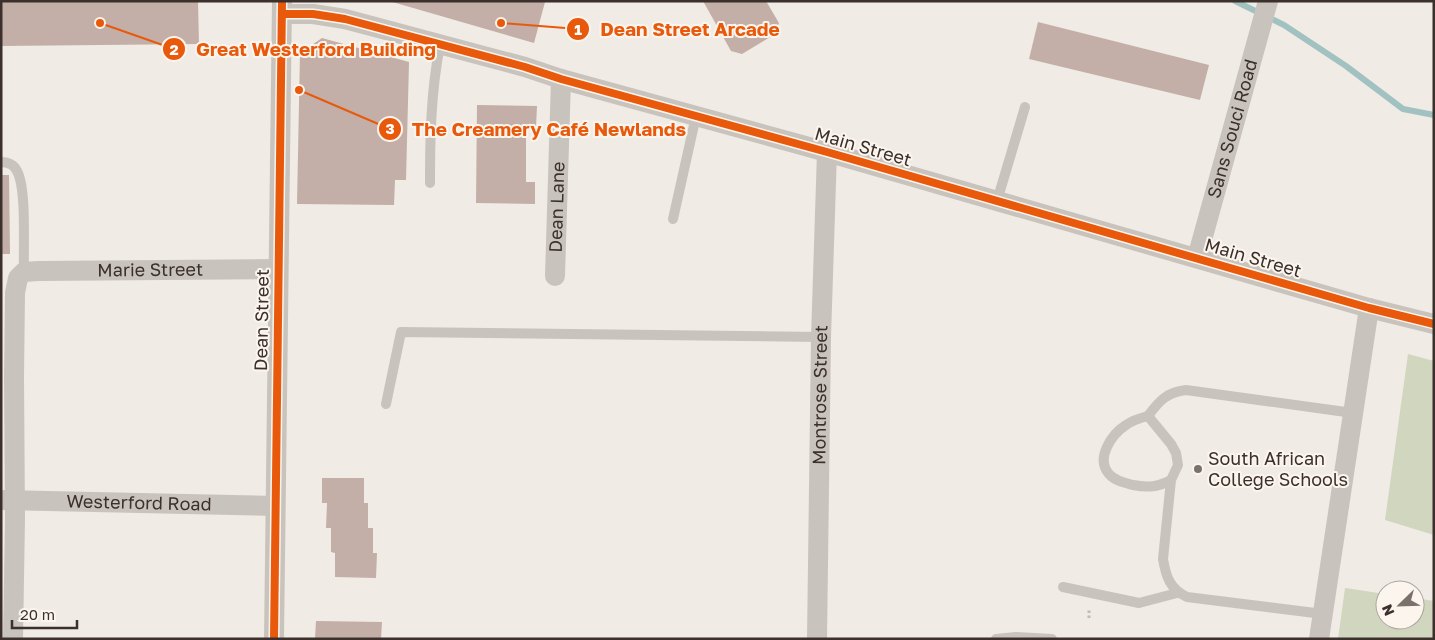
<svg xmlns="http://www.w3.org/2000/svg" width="1435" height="640" font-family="'Golos Text',sans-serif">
<rect width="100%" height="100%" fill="#f0ebe5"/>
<g fill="#d1d6bf">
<polygon points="1408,354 1434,361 1434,535 1385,520"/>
<polygon points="1345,588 1385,594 1385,620 1415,620 1415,598 1434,601 1434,639 1338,639"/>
</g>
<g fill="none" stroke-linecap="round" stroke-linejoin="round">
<polyline stroke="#a1c2c1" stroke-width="6" points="1235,1 1284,25 1346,66 1403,109 1434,115"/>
</g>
<g fill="#c3afa7">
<polygon points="1,1 198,1 199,44 1,46"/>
<polygon points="389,1 545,1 545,2 534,43"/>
<polygon points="703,1 766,1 779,23 775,34 742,54 731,51"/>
<polygon points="1038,22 1209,65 1200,100 1029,59"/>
<polygon points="322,38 409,62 406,180 395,180 394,205 297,204 300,53"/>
<polygon points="477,105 537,106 536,128 526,128 526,182 535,182 535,204 476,203"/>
<polygon points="1,175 9,175 10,254 1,254"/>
<polygon points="322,478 364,478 364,503 368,503 368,528 373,528 373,553 377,553 376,578 335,577 335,553 331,552 331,528 326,528 327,503 322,503"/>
<polygon points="316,621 382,622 381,639 315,639"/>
</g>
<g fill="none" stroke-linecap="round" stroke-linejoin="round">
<polyline stroke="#c2bbb6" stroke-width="3" stroke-dasharray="2.5 2.5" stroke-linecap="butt" points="1089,618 1089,608"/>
<g stroke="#c9c3be" stroke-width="10">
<path d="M1,162C8,162 14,165 17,171C27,189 23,249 24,272"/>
<path d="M430,183C430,136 431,91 440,45"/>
<polyline points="997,201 1025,107"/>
<polyline points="673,219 696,116"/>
<polyline points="386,404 401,332 821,337"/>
<path d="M1148,416C1159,401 1167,392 1186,390L1353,413"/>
<path d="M1171,480C1158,487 1148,488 1133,485C1125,483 1115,481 1109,474C1095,458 1112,434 1126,425C1133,420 1140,418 1148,416L1171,444L1176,453L1178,465L1171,480L1163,559C1166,577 1170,589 1187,597L1323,614"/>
<polyline points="1063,587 1139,603 1177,593"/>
<polyline points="996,639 1016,637 1052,639"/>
</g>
<g stroke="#c9c3be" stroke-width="20">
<polyline points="282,14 313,14 345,19 525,67 561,79 827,152 1369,308 1434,324"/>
<path id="s1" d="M1197,258L1268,1"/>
<path id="s2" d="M555,276L561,79"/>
<path id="s3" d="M1,500L275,506"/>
<path id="s4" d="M13,639L15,518L14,377L15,293L18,278L24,272L39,271L278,269"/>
<polyline points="274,639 282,1"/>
<path id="s5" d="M817,639L821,337L827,152"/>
<polyline points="1319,639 1369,308"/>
</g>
<defs>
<g id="cycleway">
<polyline points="282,14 313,14 345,19 525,67 561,79 827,152 1369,308 1434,324"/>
<polyline points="274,639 282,1"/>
</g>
</defs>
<use href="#cycleway" stroke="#fbf5ee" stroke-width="11"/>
<use href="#cycleway" stroke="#e8590c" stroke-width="8"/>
</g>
<circle fill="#7a716c" stroke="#fbf5ee" stroke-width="2" cx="1198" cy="469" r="5"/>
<g text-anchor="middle" stroke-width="4" stroke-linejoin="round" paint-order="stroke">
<g font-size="18" fill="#3b302b" stroke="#fbf5ee">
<text dy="6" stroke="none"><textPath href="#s1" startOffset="134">Sans Souci Road</textPath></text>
<text transform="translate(863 147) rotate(16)" y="6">Main Street</text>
<text dy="6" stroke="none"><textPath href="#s2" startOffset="69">Dean Lane</textPath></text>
<text transform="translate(1253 258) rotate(16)" y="6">Main Street</text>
<text dy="6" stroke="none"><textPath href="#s4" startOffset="496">Marie Street</textPath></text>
<text transform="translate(262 320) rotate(-89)" y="6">Dean Street</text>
<text dy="6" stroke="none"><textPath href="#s5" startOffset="244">Montrose Street</textPath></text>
<text dy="6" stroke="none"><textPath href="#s3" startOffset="138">Westerford Road</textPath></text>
</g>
<g font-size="18" fill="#3b302b" stroke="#fbf5ee" text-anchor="start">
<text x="1208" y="465">South African<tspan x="1208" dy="21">College Schools</tspan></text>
</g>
</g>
<path fill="none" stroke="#e8590c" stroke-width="2" d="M501 23L578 29M100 23L174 49M299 90L390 129"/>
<g fill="#e8590c" stroke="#fbf5ee" stroke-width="2">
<circle cx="501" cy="23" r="5"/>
<circle cx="100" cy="23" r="5"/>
<circle cx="299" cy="90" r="5"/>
<circle cx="578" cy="29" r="12"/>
<circle cx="174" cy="49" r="12"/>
<circle cx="390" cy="129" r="12"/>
</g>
<g font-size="15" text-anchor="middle" font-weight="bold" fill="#fff">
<text x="578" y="35">1</text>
<text x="174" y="55">2</text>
<text x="390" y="134">3</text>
</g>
<g font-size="19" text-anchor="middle" font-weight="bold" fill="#e8590c" stroke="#fbf5ee" stroke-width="4" stroke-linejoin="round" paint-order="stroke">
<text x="690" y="36">Dean Street Arcade</text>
<text x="316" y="56">Great Westerford Building</text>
<text x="549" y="136">The Creamery Café Newlands</text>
</g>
<rect width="1435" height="640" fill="none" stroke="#3b302b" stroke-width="5"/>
<g transform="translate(1400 605) rotate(247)"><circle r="24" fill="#fbf5ee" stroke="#aea6a0"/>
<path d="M0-4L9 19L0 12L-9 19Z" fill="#7a716c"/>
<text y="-8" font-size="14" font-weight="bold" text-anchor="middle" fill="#3b302b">N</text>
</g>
<path d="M12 620v8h65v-8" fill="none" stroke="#3b302b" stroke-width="2.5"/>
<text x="20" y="620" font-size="15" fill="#3b302b" stroke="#fbf5ee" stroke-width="4" paint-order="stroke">20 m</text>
</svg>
